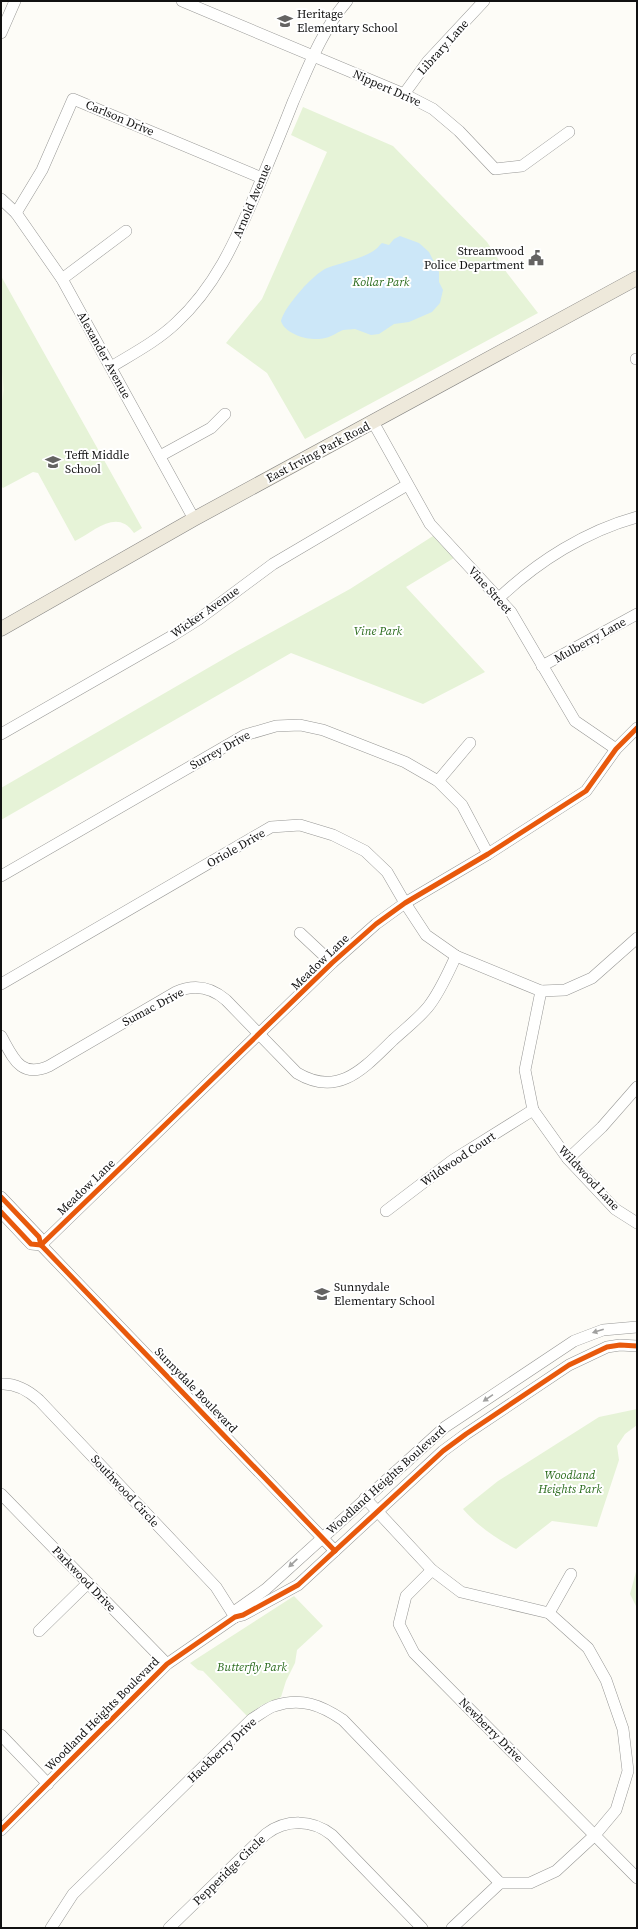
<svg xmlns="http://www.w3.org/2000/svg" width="638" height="1929" font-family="'Source Serif 4',serif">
<rect width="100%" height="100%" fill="#fdfcf7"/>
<g fill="#e6f3d7">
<polygon points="303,107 393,146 487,242 507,273 538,313 305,439 267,373 226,343 262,299 327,152 291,135"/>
<path d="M1,276L142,528L134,533C117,508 95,531 75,541L38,473L33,472L3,488L1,486Z"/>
<polygon points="433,536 454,558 406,587 485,672 423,704 291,653 1,820 1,788 239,650 350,589"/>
<path d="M637,1409V1425L625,1434L617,1446L619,1460L597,1527L552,1521L516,1549C495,1538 479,1527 463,1509L498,1481L599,1417Z"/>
<polygon points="637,1568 637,1608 630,1594"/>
<polygon points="294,1596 323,1626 297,1650 295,1663 286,1681 281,1697 262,1705 247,1716 203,1671 198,1670 190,1663"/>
</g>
<polygon fill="#f0f7e0" points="1,362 4,390 1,406"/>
<path fill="#cce7f8" d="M400,236L419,243L429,252L439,272V282L443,290L440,303L432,312L409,322L394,324L379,334L371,335L355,329L343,330C337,332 332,337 325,338C312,342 285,335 281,321C284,307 314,273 327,268C340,263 365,258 376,249C379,247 379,245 382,243L389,245L394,239Z"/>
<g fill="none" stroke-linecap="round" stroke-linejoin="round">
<defs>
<g id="minor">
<polyline points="182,1 404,94 433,109 459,131 495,169 522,166 569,132"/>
<polyline points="1,33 15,1"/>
<polyline points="404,94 428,61 484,1"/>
<polyline points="1,199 16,213 62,279 194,519"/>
<polyline points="16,213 42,170 73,99 262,178"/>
<polyline points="62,279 126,231"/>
<polyline points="636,359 637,359"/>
<path d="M111,367C134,353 157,341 176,323C215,287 235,242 255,195C268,164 281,133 293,102C308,68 322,30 347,1"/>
<polyline points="373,422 430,524 511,612 575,721 616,749"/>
<polyline points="160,456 211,428 225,414"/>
<path d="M499,598C538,561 586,531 637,517"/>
<polyline points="542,666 637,614"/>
<polyline points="1,734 172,636 199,619 273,564 407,485"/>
<polyline points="438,781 470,743"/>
<polyline points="1,876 245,735 276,726 300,725 323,730 405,762 438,781 462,805 488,854"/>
<polyline points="300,933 332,963"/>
<polyline points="1,984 271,827 300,825 333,835 365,851 387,872 405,903 426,935 456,956 541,991 565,990 592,978 637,938"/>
<polyline points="541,991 525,1070 533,1110 568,1159 615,1209 637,1223"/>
<path d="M1,1036C13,1057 20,1079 49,1066L176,992C194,984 211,987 226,1000L297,1073C339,1098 364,1068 393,1040C405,1029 418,1019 428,1007C440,992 448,973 456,956"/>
<polyline points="568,1159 602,1127 637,1087"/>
<polyline points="1,1197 39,1237 41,1245 335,1551"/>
<polyline points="386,1211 453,1160 533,1110"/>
<polyline points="1,1212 31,1244 41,1245"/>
<polyline points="41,1245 332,963 376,924 405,903 488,854 586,791 616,749 637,728"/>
<path d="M1,1384C16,1383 29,1391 39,1400L216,1587L235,1617"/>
<polyline points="1,1494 167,1664"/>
<polyline points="365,1498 432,1570 461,1592 549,1613 588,1648 606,1680 623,1729 628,1771 616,1810 595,1835 556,1871 530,1883 500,1883 452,1928"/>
<polyline points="432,1570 406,1596 399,1624 414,1653 637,1878"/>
<polyline points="549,1613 571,1574"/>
<polyline points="235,1617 238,1609 266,1589 445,1427 574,1341 603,1330 637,1327"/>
<polyline points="39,1631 88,1583"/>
<polyline points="1,1735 48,1784"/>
<polyline points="1,1830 167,1664 235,1617 243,1615 298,1585 443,1451 466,1434 569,1365 607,1347 620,1345 637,1346"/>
<path d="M51,1928L73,1894L252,1719C259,1715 266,1709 274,1706C301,1697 321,1705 343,1720L500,1883"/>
<path d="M169,1928L266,1834C286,1819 312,1819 332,1835L422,1928"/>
</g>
<polyline id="major" points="1,629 194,519 637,278"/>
</defs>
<use href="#minor" stroke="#979795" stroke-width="12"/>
<use href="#major" stroke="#858482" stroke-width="15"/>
<use href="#minor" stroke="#fffffe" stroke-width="11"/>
<use href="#major" stroke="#eee9db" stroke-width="14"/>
<defs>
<g id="cycleway">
<polyline points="1,1197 39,1237 41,1245 335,1551"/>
<polyline points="1,1212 31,1244 41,1245"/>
<polyline points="41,1245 332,963 376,924 405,903 488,854 586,791 616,749 637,728"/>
<polyline points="1,1830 167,1664 235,1617 243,1615 298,1585 443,1451 466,1434 569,1365 607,1347 620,1345 637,1346"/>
</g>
</defs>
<use href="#cycleway" stroke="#fff" stroke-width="8"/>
<use href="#cycleway" stroke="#e8590c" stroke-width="5"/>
</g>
<defs><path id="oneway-solid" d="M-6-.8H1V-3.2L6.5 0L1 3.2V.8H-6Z"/></defs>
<g fill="#a0a09f">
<use href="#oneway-solid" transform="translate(598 1331) rotate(163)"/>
<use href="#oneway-solid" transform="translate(488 1398) rotate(146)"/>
<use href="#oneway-solid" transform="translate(293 1563) rotate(137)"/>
</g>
<defs>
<symbol id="school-bare" viewBox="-9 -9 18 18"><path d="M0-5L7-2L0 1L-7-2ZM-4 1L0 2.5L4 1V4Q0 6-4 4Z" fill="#646362" stroke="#fff" stroke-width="2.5" paint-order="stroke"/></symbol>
<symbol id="civic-bare" viewBox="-9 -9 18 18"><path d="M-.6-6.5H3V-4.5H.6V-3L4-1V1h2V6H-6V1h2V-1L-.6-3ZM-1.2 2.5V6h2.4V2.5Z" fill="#646362" stroke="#fff" stroke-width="2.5" paint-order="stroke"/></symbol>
</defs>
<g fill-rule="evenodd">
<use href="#school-bare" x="274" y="10" width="22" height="22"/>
<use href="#civic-bare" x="525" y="247" width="22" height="22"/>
<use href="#school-bare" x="42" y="451" width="22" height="22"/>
<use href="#school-bare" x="311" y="1283" width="22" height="22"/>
</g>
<g text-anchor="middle" stroke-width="4" stroke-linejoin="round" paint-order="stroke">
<g font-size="12" fill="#111" stroke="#fff" text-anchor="start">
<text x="297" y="18">Heritage<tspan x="297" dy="14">Elementary School</tspan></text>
<text x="524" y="255" text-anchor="end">Streamwood<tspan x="524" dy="14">Police Department</tspan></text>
<text x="65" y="459">Tefft Middle<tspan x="65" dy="14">School</tspan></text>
<text x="334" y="1291">Sunnydale<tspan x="334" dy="14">Elementary School</tspan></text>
</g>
<g font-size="12" fill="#111" stroke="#fff">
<text transform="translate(443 47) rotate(-48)" y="4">Library Lane</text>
<text transform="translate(387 88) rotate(24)" y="4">Nippert Drive</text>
<text transform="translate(120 118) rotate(23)" y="4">Carlson Drive</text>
<text transform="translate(252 201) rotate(-67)" y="4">Arnold Avenue</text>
<text transform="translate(104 355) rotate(61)" y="4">Alexander Avenue</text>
<text transform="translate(318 452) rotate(-28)" y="4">East Irving Park Road</text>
<text transform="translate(490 590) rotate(48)" y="4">Vine Street</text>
<text transform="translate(205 612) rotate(-35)" y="4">Wicker Avenue</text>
<text transform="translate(590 640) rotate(-29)" y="4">Mulberry Lane</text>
<text transform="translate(220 750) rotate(-29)" y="4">Surrey Drive</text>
<text transform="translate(236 848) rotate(-30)" y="4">Oriole Drive</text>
<text transform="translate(320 962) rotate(-44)" y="4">Meadow Lane</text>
<text transform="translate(153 1007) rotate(-28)" y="4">Sumac Drive</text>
<text transform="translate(458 1159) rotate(-34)" y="4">Wildwood Court</text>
<text transform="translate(589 1178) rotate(47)" y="4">Wildwood Lane</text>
<text transform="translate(86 1187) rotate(-44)" y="4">Meadow Lane</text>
<text transform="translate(196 1390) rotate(46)" y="4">Sunnydale Boulevard</text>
<text transform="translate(386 1480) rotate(-42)" y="4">Woodland Heights Boulevard</text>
<text transform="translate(125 1491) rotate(47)" y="4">Southwood Circle</text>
<text transform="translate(84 1579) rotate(46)" y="4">Parkwood Drive</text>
<text transform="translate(102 1714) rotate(-45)" y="4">Woodland Heights Boulevard</text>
<text transform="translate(491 1730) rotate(45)" y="4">Newberry Drive</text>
<text transform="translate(222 1750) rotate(-43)" y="4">Hackberry Drive</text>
<text transform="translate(229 1870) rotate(-44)" y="4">Pepperidge Circle</text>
</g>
<g font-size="12" font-style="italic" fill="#2b6c1d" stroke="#fff">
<text x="381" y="286">Kollar Park</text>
<text x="378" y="635">Vine Park</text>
<text x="570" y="1479">Woodland<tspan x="570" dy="14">Heights Park</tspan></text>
<text x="252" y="1671">Butterfly Park</text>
</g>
</g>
<rect width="638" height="1929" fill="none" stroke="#111111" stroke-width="4"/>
</svg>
